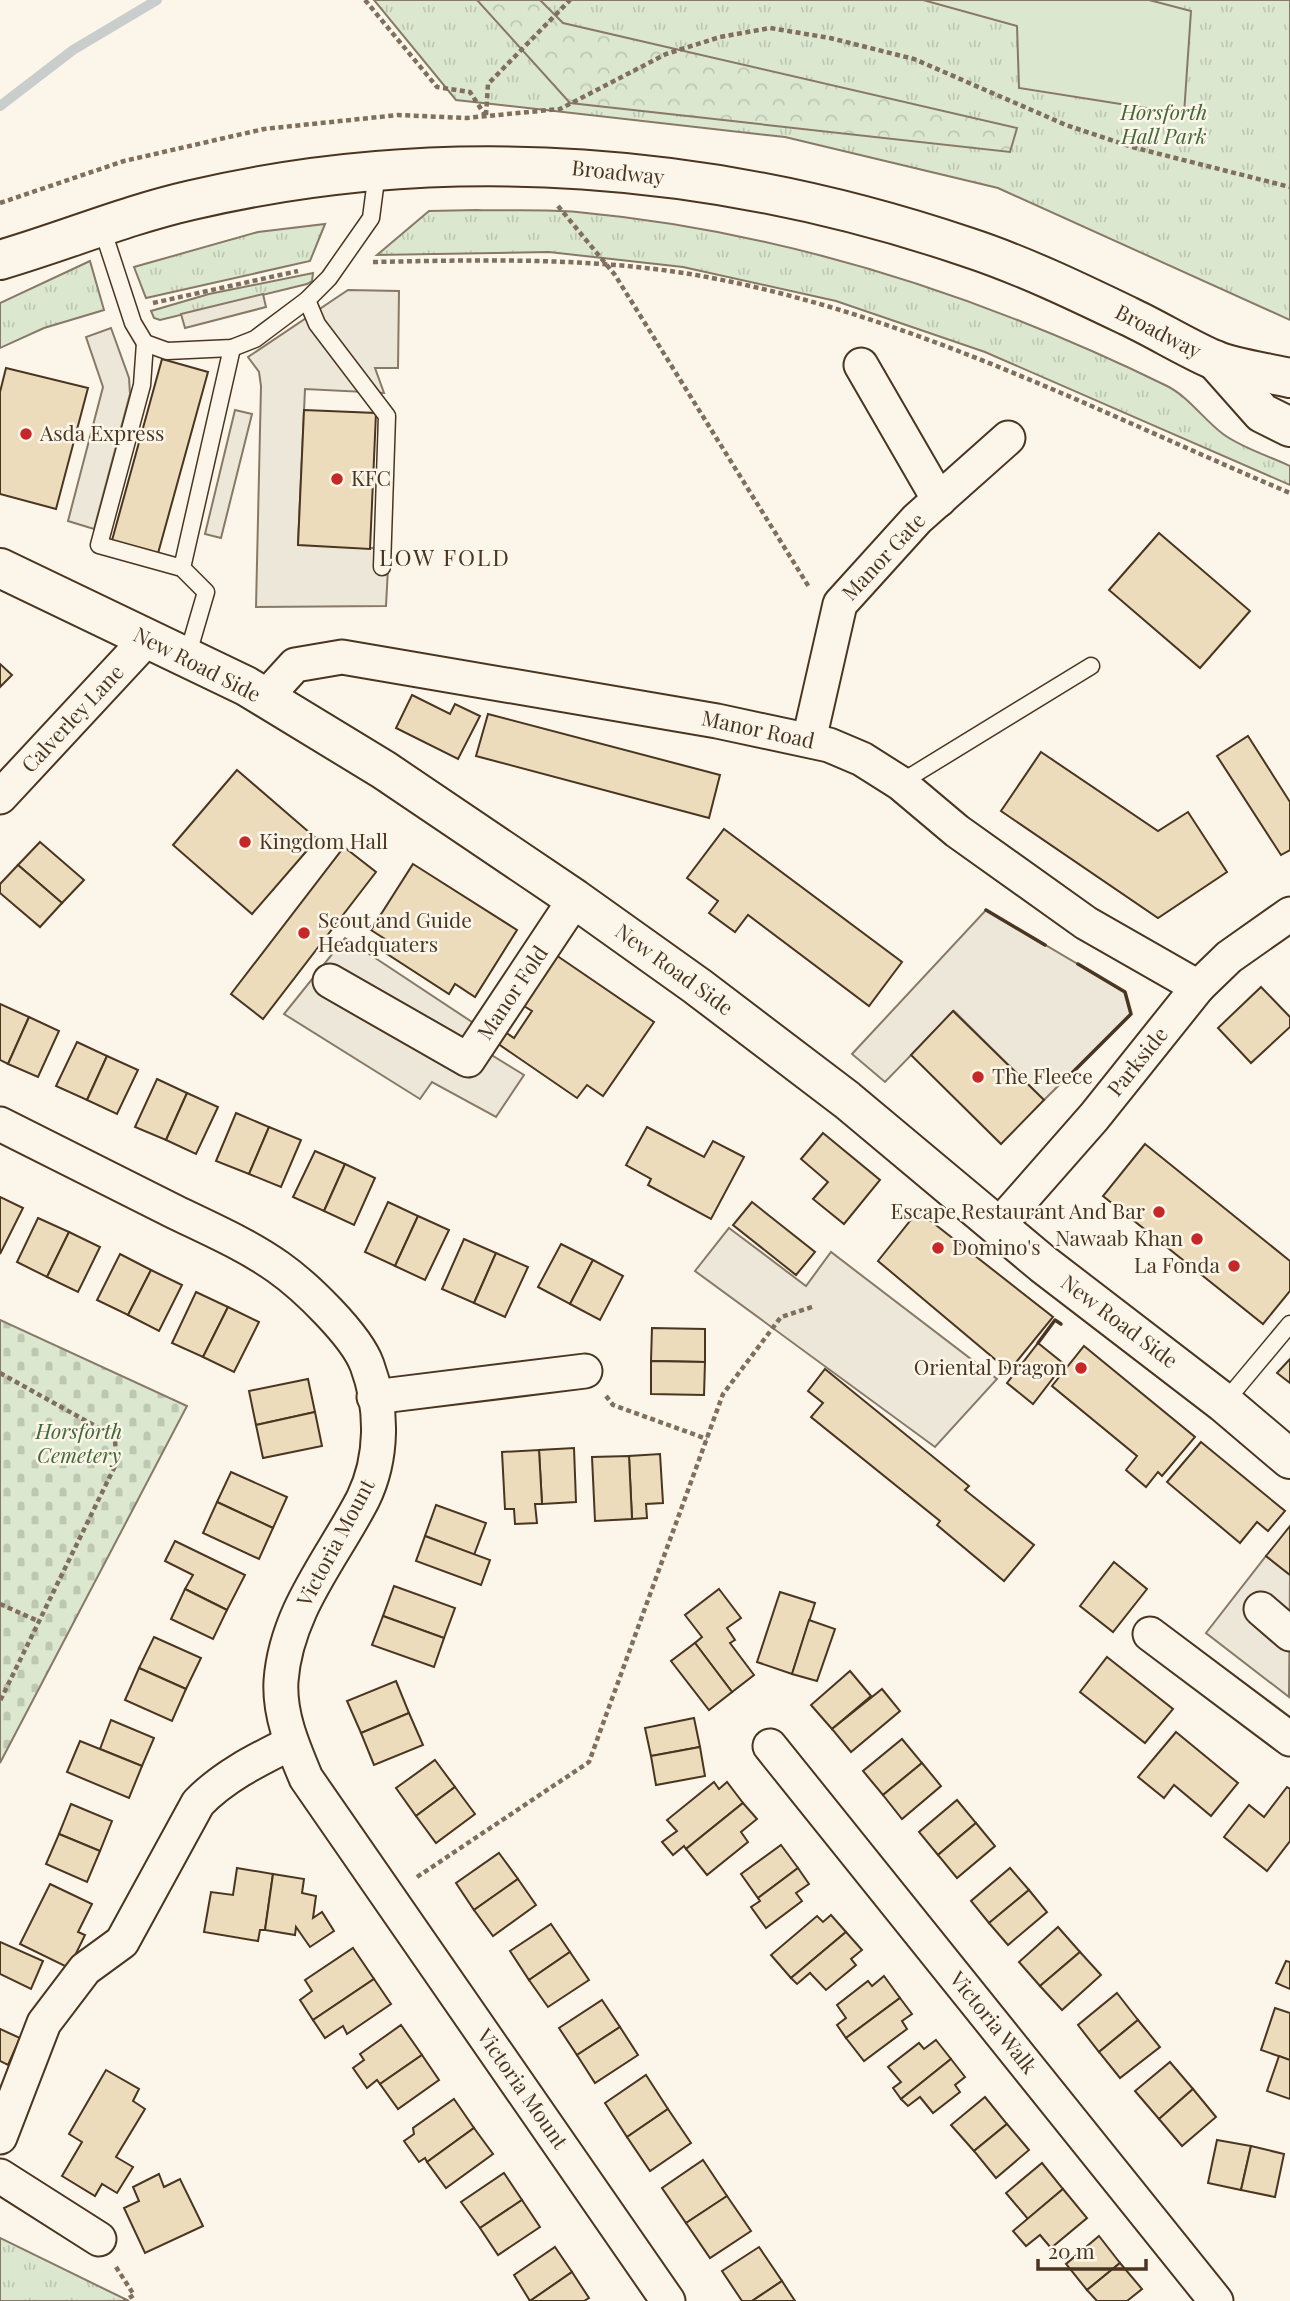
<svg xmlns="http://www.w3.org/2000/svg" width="1290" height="2301" font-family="'Playfair Display',serif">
<defs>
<pattern id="grass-tufts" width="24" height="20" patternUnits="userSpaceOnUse" patternTransform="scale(1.75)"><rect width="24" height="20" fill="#dce7d0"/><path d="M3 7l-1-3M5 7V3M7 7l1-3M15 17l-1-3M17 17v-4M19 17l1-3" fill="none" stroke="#bec7b2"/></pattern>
<pattern id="forest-crowns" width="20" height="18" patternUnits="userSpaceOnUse" patternTransform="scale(1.75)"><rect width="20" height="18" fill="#dce7d0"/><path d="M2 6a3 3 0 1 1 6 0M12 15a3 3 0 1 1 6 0" fill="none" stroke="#bec7b2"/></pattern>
<pattern id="cemetery-stones" width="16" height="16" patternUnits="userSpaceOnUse" patternTransform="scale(1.75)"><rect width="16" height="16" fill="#dce7d0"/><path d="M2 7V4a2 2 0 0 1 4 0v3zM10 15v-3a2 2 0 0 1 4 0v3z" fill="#bec7b2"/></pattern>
</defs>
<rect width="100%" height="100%" fill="#fbf6e9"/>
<g fill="url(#grass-tufts)" stroke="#887966" stroke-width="2">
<polygon points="374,0 1290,0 1290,320 998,188 785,137 456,100"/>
<path d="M477,210C510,211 544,209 577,212C782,231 983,296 1167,386C1189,397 1204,420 1223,434C1242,448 1269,456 1290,466V485L985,352L836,301L683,267L549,252L377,255L429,211Z"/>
<polygon points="325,224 310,261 146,298 134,267 258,232"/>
<polygon points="90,261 104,310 44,328 0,348 0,303"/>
<polygon points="313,273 312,281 307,284 160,320 154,318 151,311 209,294"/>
<polygon points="0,2238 129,2301 0,2301"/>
</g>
<polygon fill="url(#forest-crowns)" stroke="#887966" stroke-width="2" points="477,0 540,0 563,23 1017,128 1010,152 570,103"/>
<polygon fill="url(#cemetery-stones)" stroke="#887966" stroke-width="2" points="0,1320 187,1406 0,1763"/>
<polygon fill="#dce7d0" stroke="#887966" stroke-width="2" points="923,0 1149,0 1191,11 1184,114 1019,88 1017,26"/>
<g fill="#ede7d9" stroke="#887966" stroke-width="2">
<polygon points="348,290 399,291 398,368 375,368 384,393 305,389 298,544 389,549 386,606 256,607 261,386 259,372 248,357"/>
<polygon points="263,294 266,307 185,328 181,314"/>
<polygon points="111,328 129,378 130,394 94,529 68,521 103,387 86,337"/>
<polygon points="235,410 252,414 221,538 205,534"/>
<polygon points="986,910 1125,992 1131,1014 1044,1100 954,1011 885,1082 852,1054"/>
<polygon points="345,938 472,1022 490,1054 524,1075 496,1117 432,1082 420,1099 284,1014"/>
<polygon points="729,1228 806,1286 831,1252 997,1379 935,1447 695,1271"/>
<polygon points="1266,1556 1290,1575 1289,1697 1206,1633"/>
</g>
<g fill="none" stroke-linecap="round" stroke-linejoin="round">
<polyline stroke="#c9cecd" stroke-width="10" points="0,106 73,50 157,0"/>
</g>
<g fill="#ecdcbc" stroke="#4a3520" stroke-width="2">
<polygon points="162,359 208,372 157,557 111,544"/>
<polygon points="6,368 88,388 56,509 0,494 0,392"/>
<polygon points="304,410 376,413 370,549 298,545"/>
<polygon points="1159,533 1250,611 1200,668 1109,590"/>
<polygon points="0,664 12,675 0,687"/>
<polygon points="412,695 450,714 455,704 480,716 458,759 396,728"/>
<polygon points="488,714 720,775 709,818 476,756"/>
<polygon points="1248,736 1290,802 1290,850 1281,855 1217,756"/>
<polygon points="1041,752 1158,831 1188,812 1227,872 1158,918 1001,811"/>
<polygon points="237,770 317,839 252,914 173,845"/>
<polygon points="724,829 902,962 869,1006 748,915 735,932 709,913 718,901 687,878"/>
<polygon points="40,842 84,880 62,903 18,865"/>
<polygon points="344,847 376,872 263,1019 231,994"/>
<polygon points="413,864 517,930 475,997 455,984 449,994 381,950 388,941 371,930"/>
<polygon points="18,865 62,903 40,927 0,893 0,884"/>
<polygon points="553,953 654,1022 603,1096 587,1085 577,1098 494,1041 502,1030 514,1038 532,1011 519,1003"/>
<polygon points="1261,987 1290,1017 1290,1027 1251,1063 1218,1028"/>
<polygon points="0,1004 29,1017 8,1064 0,1060"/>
<polygon points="953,1011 1044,1100 1001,1144 911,1055"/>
<polygon points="29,1017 59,1031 38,1077 8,1064"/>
<polygon points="77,1042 107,1056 87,1100 56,1086"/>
<polygon points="107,1056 138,1070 117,1114 87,1100"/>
<polygon points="157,1079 187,1093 166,1140 135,1127"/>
<polygon points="187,1093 218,1107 196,1154 166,1140"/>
<polygon points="236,1113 269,1127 249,1174 216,1161"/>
<polygon points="269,1127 301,1140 281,1187 249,1174"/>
<polygon points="647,1127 704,1157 713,1141 744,1157 711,1219 648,1185 651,1179 626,1165"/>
<polygon points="823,1133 880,1180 844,1224 813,1199 828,1182 801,1159"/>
<polygon points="1145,1144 1290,1261 1290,1291 1263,1324 1103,1196"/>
<polygon points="315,1151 345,1164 324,1211 293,1197"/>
<polygon points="345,1164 375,1178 354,1225 324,1211"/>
<polygon points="0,1197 23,1208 0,1254"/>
<polygon points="388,1202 418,1216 395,1266 365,1252"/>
<polygon points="752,1202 815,1252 796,1275 733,1225"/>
<polygon points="918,1211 1053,1317 1009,1371 878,1261"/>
<polygon points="418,1216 449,1230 425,1280 395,1266"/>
<polygon points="38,1218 69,1232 47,1277 17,1262"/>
<polygon points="69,1232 100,1247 78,1292 47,1277"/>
<polygon points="464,1239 496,1253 474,1303 442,1289"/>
<polygon points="561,1244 593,1260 570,1304 538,1287"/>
<polygon points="496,1253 528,1267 505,1317 474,1303"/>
<polygon points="120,1254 151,1270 128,1315 97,1300"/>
<polygon points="593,1260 623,1276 600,1320 570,1304"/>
<polygon points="151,1270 182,1285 159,1331 128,1315"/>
<polygon points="196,1292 228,1307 203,1357 172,1343"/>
<polygon points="228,1307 259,1322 234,1372 203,1357"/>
<polygon points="652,1328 705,1329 705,1362 651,1361"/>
<polygon points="1038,1343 1064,1364 1033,1404 1007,1383"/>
<polygon points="1084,1346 1195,1437 1162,1476 1158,1472 1146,1487 1126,1470 1137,1456 1052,1386"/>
<polygon points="1290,1359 1290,1383 1277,1373"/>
<polygon points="651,1361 705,1362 704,1395 651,1394"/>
<polygon points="825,1369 969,1486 965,1490 1034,1545 1004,1581 937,1525 940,1521 811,1417 823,1403 808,1391"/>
<polygon points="308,1379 315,1412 256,1425 249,1391"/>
<polygon points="315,1412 322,1446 263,1458 256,1425"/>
<polygon points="1201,1442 1285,1511 1268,1531 1257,1522 1240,1543 1167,1482"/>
<polygon points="574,1448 576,1502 542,1504 539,1450"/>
<polygon points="539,1450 542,1504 535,1504 537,1523 515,1524 514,1509 505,1509 502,1452"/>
<polygon points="660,1454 663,1503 646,1504 647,1518 632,1519 629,1456"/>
<polygon points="629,1456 632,1519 595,1521 592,1457"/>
<polygon points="231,1472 287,1497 273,1528 217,1502"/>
<polygon points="217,1502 273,1528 259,1559 203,1533"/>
<polygon points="436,1505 486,1523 474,1555 425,1536"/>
<polygon points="1290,1526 1290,1575 1266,1556"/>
<polygon points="425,1536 490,1560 481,1585 416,1561"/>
<polygon points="175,1541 245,1575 227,1610 185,1589 193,1575 165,1561"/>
<polygon points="1114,1562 1147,1589 1113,1632 1080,1606"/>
<polygon points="394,1586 455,1608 444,1638 383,1616"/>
<polygon points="185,1589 227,1610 213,1639 171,1619"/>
<polygon points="719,1589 741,1618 727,1628 735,1640 730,1643 754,1675 732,1692 695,1643 702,1637 685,1615"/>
<polygon points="780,1592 815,1603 792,1674 757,1662"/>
<polygon points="383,1616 444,1638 434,1667 372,1645"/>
<polygon points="809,1620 835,1629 817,1681 792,1674"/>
<polygon points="154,1637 201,1658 186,1689 139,1668"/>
<polygon points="695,1643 732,1692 709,1710 671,1661"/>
<polygon points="1107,1657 1173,1709 1145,1743 1080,1692"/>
<polygon points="139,1668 186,1689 172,1721 125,1700"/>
<polygon points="850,1671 871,1696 832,1729 811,1705"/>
<polygon points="396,1681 409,1713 361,1733 347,1701"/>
<polygon points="882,1689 900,1711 851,1752 832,1729"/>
<polygon points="409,1713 423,1745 374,1765 361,1733"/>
<polygon points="694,1718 700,1747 651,1756 645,1728"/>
<polygon points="111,1720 154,1738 142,1766 100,1749"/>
<polygon points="1176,1732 1238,1783 1211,1816 1174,1785 1164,1798 1138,1777"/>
<polygon points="902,1739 922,1763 883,1795 863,1771"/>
<polygon points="80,1741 142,1766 129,1798 67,1772"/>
<polygon points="700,1747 705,1776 656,1785 651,1756"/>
<polygon points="435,1760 455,1787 416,1816 396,1788"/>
<polygon points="922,1763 941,1786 902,1819 883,1795"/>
<polygon points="714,1782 719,1789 727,1782 743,1803 686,1849 684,1846 673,1855 662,1842 677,1831 667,1820"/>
<polygon points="455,1787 475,1814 436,1843 416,1816"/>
<polygon points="1287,1787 1290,1789 1290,1841 1267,1871 1224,1837 1249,1805 1264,1817"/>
<polygon points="957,1800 976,1823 938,1855 919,1832"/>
<polygon points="743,1803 757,1819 741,1832 748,1842 707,1875 686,1849"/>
<polygon points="71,1804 112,1821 100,1851 59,1834"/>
<polygon points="976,1823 995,1846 957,1878 938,1855"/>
<polygon points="59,1834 100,1851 87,1882 46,1864"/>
<polygon points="781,1845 798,1868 758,1898 741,1874"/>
<polygon points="499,1853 518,1879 474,1910 456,1883"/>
<polygon points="237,1868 273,1874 265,1930 260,1930 258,1941 204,1932 211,1892 233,1895"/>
<polygon points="798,1868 809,1884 796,1893 802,1901 766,1928 751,1907 760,1901 758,1898"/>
<polygon points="1010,1868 1029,1890 989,1923 971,1901"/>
<polygon points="273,1874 304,1879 302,1893 316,1896 313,1918 322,1912 334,1931 310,1947 296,1927 295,1935 265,1930"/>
<polygon points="518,1879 536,1905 493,1936 474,1910"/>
<polygon points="50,1884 92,1904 78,1932 85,1935 69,1968 20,1944"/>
<polygon points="1029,1890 1047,1912 1008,1945 989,1923"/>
<polygon points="831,1915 846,1932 791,1978 771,1955 817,1916 823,1922"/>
<polygon points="551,1924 570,1952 529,1980 510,1951"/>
<polygon points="1058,1927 1080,1952 1040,1986 1019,1962"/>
<polygon points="846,1932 862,1950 851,1959 856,1965 826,1990 810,1973 797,1984 791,1978"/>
<polygon points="0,1942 43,1961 31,1989 0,1974"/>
<polygon points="353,1948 374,1979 313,2020 300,2000 312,1991 305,1980"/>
<polygon points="570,1952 589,1980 548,2007 529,1980"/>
<polygon points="1080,1952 1101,1975 1062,2010 1040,1986"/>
<polygon points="1286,1961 1290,1962 1290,1989 1276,1983"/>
<polygon points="884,1976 900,1998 846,2038 837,2025 846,2018 837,2005 868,1981 872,1986"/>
<polygon points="374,1979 391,2004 347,2034 343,2026 325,2038 313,2020"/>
<polygon points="1117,1993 1138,2020 1099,2052 1078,2025"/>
<polygon points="900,1998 912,2014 902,2021 907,2029 864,2061 846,2038"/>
<polygon points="602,2000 620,2027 577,2055 559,2028"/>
<polygon points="1275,2008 1290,2013 1290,2060 1261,2050"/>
<polygon points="1138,2020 1160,2047 1120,2078 1099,2052"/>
<polygon points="401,2025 422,2055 380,2084 377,2080 367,2088 353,2068 364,2060 360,2054"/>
<polygon points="620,2027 638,2055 595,2083 577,2055"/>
<polygon points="0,2029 20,2038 8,2065 0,2061"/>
<polygon points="936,2040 951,2059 901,2099 893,2088 901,2082 888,2067 919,2043 924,2049"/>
<polygon points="422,2055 439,2080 398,2109 380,2084"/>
<polygon points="1279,2056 1290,2060 1290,2099 1267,2091"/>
<polygon points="951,2059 965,2077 955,2085 960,2092 933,2113 920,2097 908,2106 901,2099"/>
<polygon points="1170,2062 1193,2089 1159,2119 1135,2091"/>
<polygon points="106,2070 139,2089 133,2101 145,2109 116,2157 133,2167 117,2193 102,2184 95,2196 62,2176 82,2142 69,2134"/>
<polygon points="646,2075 668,2109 627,2137 605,2103"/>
<polygon points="1193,2089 1216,2117 1182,2146 1159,2119"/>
<polygon points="985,2097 1007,2124 974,2151 951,2125"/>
<polygon points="454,2099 474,2128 427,2162 425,2158 419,2162 404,2141 414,2134 413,2128"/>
<polygon points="668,2109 691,2143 650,2171 627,2137"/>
<polygon points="1007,2124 1029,2150 996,2178 974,2151"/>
<polygon points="474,2128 493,2154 446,2188 427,2162"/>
<polygon points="1217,2140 1251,2146 1241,2190 1208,2183"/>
<polygon points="1251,2146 1284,2154 1275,2197 1241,2190"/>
<polygon points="703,2160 727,2196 686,2223 662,2188"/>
<polygon points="1042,2163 1063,2189 1028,2219 1006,2193"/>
<polygon points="504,2173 522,2200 480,2228 461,2202"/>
<polygon points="159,2174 164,2187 180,2179 203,2226 145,2253 124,2208 139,2201 133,2187"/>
<polygon points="1063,2189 1087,2218 1051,2248 1040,2235 1026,2246 1013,2231"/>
<polygon points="727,2196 751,2231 710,2258 686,2223"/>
<polygon points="522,2200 540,2227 498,2255 480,2228"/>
<polygon points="1099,2236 1120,2263 1087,2290 1066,2264"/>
<polygon points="555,2247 572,2272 530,2301 514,2275"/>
<polygon points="759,2247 782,2281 752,2301 742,2301 722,2271"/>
<polygon points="1120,2263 1142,2289 1127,2301 1097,2301 1087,2290"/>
<polygon points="572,2272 589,2298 584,2301 530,2301"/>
<polygon points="782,2281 795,2301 752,2301"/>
</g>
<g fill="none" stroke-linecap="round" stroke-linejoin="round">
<defs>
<g id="lane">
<polyline points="101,225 133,323 145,343 167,351 232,348 255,339 307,300 329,278 371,218 377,172"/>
<polyline points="307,300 317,324 387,416 382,567"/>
<polyline points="145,343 142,385 99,545 182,568 206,592 187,657"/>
<polyline points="182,568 232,348"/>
<polyline points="900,783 1091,666"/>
<polyline points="1224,1403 1290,1324"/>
</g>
<g id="street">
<polyline points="861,365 939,500"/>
<polyline points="265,698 295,665 342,657 717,721 829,745 862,759 900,783 957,831 1086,923 1198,987"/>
<polyline points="809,740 840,604 917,519 1008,438"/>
<polyline points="0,797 146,640"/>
<polyline points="330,981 468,1060 575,899"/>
<path d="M0,1124C58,1153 117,1183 175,1212C210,1229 247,1245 278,1267C305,1286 356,1335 367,1365C383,1408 383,1458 363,1499C332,1559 286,1611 281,1681C279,1715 293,1747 306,1778L668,2301"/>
<polyline points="999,1225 1094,1117 1198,987 1229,957 1290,914"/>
<polyline points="374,1397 585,1371"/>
<polyline points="1261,1609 1290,1634"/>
<polyline points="1150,1634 1290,1739"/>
<polyline points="770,1746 1216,2301"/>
<path d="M0,2137L44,2023L85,1969L122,1942L198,1803C224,1776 257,1760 291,1743"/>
<polyline points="0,2176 99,2239"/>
</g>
<polyline id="primary" points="0,568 246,686 384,770 575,899 697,986 847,1100 1043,1264 1224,1403 1290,1459"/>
<g id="highway">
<path d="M0,260C65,241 126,215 192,200C449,140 719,163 967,247C1022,265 1076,291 1128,316C1156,329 1183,346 1212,359C1235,369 1265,372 1290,378"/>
<polyline points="1215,360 1262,413 1290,427"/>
</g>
</defs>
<use href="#lane" stroke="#4a3520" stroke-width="19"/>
<use href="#street" stroke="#4a3520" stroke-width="37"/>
<use href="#primary" stroke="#4a3520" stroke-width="42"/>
<use href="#highway" stroke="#4a3520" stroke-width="42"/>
<g stroke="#7f6f5c" stroke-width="4.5" stroke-dasharray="5 3.5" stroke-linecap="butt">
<polyline points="365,0 437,87 470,92 485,115"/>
<polyline points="486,115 488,84 570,0"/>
<polyline points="0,203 124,161 264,129 398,115 466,118 560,109 666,54 720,37 770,28 830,38 914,59 1066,125 1132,147 1290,187"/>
<polyline points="558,206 615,275 809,587"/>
<path d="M373,262C478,260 585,257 690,274C902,310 1094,410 1290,493"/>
<polyline points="153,303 298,271"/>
<polyline points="0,1373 115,1437 116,1464 0,1701"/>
<polyline points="606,1396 613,1405 707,1439"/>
<polyline points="0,1604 38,1621"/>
<polyline points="417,1877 589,1762 723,1394 781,1317 815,1306"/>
<polyline points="116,2267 134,2295 124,2301"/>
</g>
<use href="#lane" stroke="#fbf6e9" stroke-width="16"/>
<use href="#street" stroke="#fbf6e9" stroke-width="33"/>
<use href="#primary" stroke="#fbf6e9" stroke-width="38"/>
<use href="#highway" stroke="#fbf6e9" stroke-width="38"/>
<g stroke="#4a3520" stroke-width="3.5">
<polyline points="986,910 1045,945"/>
<polyline points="1072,1073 1131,1014 1125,992 1078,964"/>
<polyline points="1038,1343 1055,1320 1061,1324"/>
</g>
</g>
<g fill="#c62828" stroke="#fbf6e9" stroke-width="2.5">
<circle cx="26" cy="434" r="7"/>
<circle cx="337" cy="479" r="7"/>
<circle cx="245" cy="842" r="7"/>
<circle cx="304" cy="933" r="7"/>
<circle cx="978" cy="1077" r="7"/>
<circle cx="1159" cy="1212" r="7"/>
<circle cx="1197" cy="1239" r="7"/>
<circle cx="938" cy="1248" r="7"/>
<circle cx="1234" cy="1266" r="7"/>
<circle cx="1081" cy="1368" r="7"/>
</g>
<g text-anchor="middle" stroke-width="5" stroke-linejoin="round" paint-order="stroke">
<g font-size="21" font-style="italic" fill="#436837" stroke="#fbf6e9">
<text x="1164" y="120">Horsforth<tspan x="1164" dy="24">Hall Park</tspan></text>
<text x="79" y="1439">Horsforth<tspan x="79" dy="24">Cemetery</tspan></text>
</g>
<g font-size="21" fill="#4a3520" stroke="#fbf6e9">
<text transform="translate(618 173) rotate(6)" y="7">Broadway</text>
<text transform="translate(1158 332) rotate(27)" y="7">Broadway</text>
<text transform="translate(884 557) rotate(-47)" y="7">Manor Gate</text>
<text transform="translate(197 665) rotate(27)" y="7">New Road Side</text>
<text transform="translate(73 719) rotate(-47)" y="7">Calverley Lane</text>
<text transform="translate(758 730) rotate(12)" y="7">Manor Road</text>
<text transform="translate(674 970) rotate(36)" y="7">New Road Side</text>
<text transform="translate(513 993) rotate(-56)" y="7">Manor Fold</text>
<text transform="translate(1138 1062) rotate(-51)" y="7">Parkside</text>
<text transform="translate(1119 1322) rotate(37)" y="7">New Road Side</text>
<text transform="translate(336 1543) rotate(-62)" y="7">Victoria Mount</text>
<text transform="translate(993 2023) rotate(51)" y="7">Victoria Walk</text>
<text transform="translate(522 2089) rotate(55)" y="7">Victoria Mount</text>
</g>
<g font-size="21" fill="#4a3520" stroke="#fbf6e9" text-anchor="start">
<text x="40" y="441">Asda Express</text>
<text x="351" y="486">KFC</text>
<text x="259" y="849">Kingdom Hall</text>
<text x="318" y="928">Scout and Guide<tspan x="318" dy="24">Headquaters</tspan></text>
<text x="992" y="1084">The Fleece</text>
<text x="1145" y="1219" text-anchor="end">Escape Restaurant And Bar</text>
<text x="1183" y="1246" text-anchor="end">Nawaab Khan</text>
<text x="952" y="1255">Domino's</text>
<text x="1220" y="1273" text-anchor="end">La Fonda</text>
<text x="1067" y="1375" text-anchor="end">Oriental Dragon</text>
</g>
<g font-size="23" letter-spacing="2" fill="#4a3520" stroke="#fbf6e9">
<text x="445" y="566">LOW FOLD</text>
</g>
</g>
<path d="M1038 2259v10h108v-10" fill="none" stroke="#4a3520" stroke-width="3.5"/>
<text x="1048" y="2259" font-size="21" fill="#4a3520" stroke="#fbf6e9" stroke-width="5" paint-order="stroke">20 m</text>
</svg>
